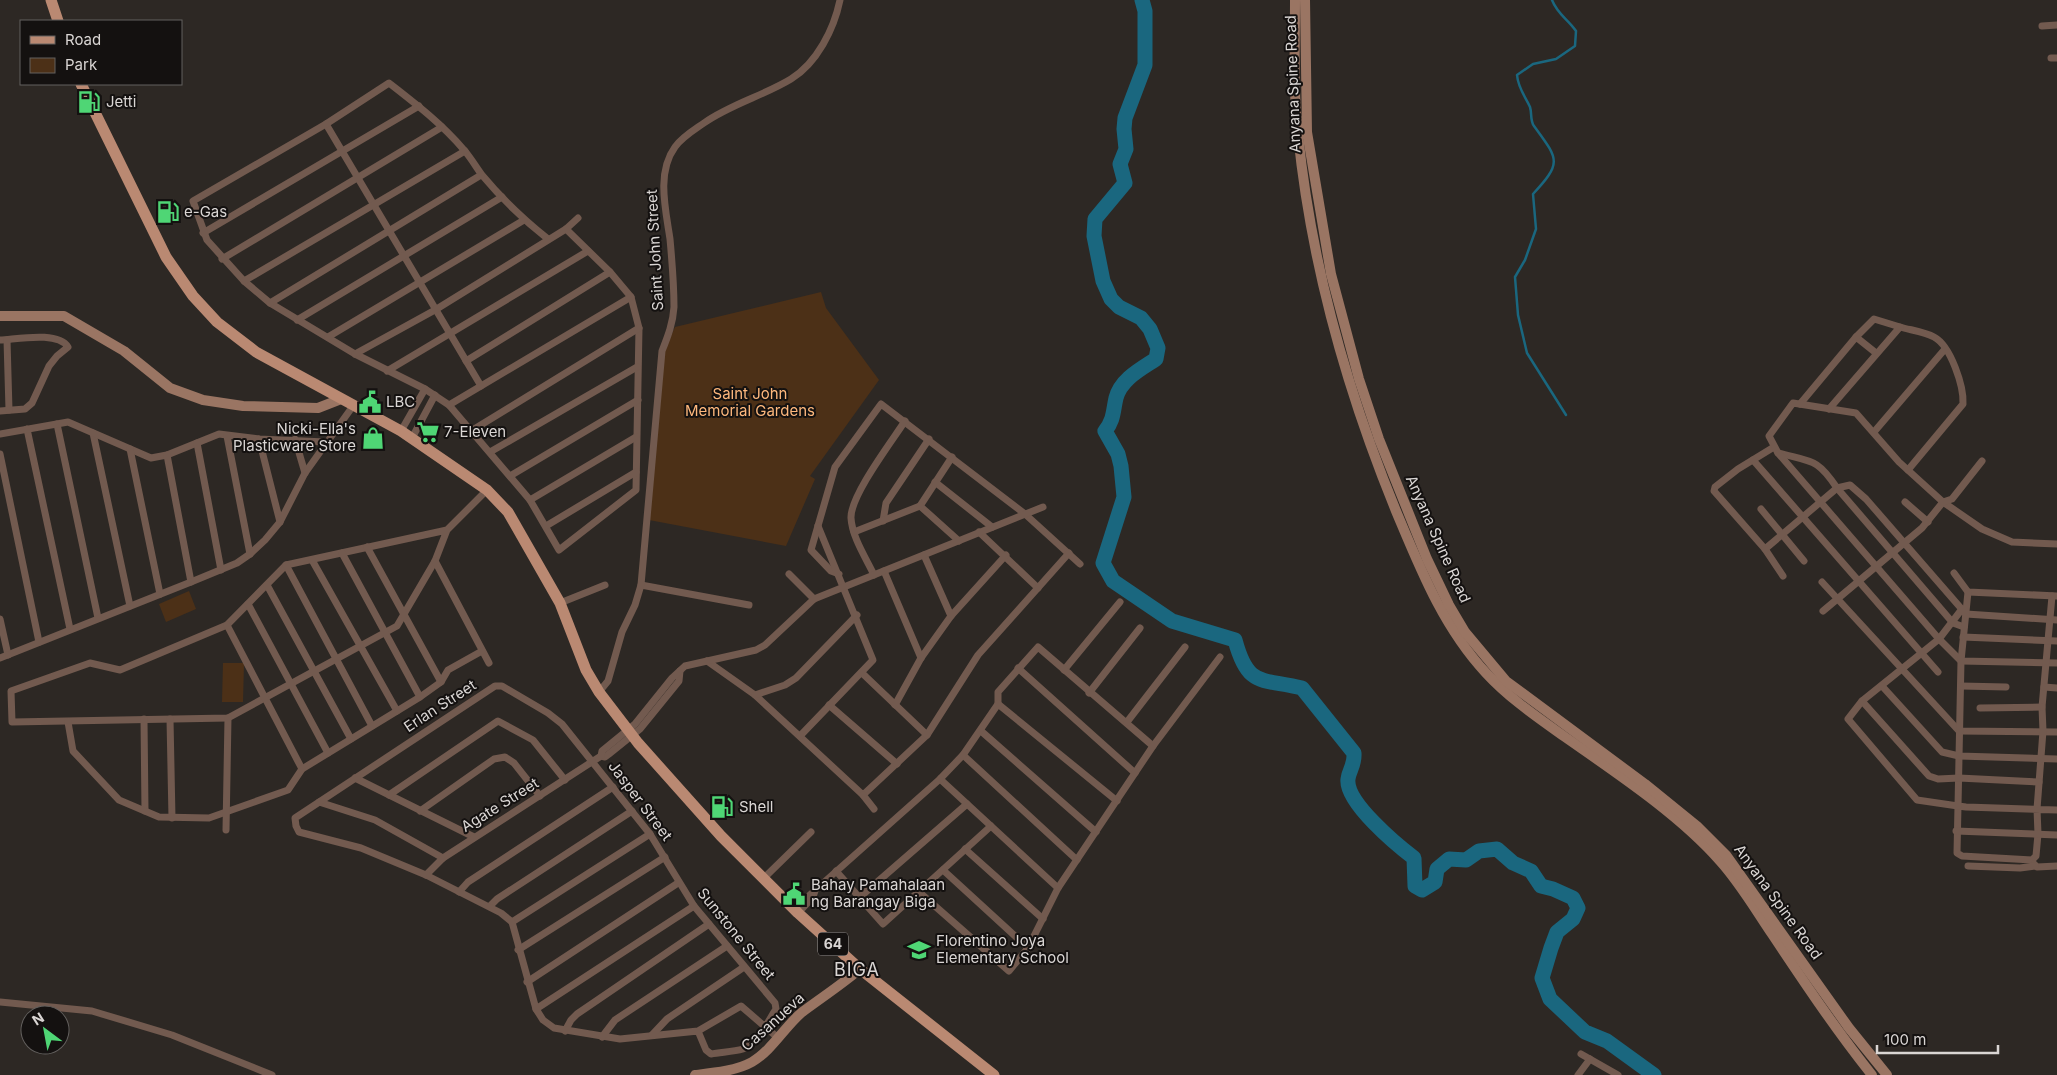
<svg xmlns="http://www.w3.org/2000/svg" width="2057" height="1075" font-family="Inter,sans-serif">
<rect width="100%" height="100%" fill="#2d2824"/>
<g fill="#4c3017">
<polygon points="821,292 826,308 879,380 810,476 815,479 786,546 649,520 663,354 675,327"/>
<polygon points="189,591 196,609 166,622 159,604"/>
<polygon points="223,663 244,663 243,702 222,702"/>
</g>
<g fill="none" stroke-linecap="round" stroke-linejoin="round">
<path stroke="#1a677f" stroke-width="2.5" d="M1552,0C1558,15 1567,18 1576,31L1575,46L1556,59L1533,64L1517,75C1518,88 1525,96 1530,107C1532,113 1530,121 1534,126C1558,159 1563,162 1533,194L1536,229L1525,260L1515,277L1518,315L1527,353L1566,415"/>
<path stroke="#1a677f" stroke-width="15" d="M1142,0L1145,11V65L1125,118L1124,129L1126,149L1120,164L1125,183L1095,219L1094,236L1103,281L1111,299L1119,307L1141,318L1150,329L1158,348L1156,359C1141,369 1121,379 1116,398C1113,411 1114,420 1105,431L1118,454L1121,466L1124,497L1103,563L1113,581L1172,621L1235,640C1248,688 1261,678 1302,688L1354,753C1355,765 1349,770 1348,779C1345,802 1397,845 1414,858L1415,886L1422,890L1435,882L1437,869L1449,859L1466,860L1479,851L1497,849L1513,863L1531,871L1541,886L1553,889L1573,898L1578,908L1573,919L1557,932L1551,948L1542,978L1550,999L1585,1032L1607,1041L1654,1075"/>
<g stroke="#725a4f" stroke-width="7">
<polyline points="2042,26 2057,25"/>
<polyline points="2051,58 2057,58"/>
<polyline points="326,124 481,386"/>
<polyline points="203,233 419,106"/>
<path d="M548,239C524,220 502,199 482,175C476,167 471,158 464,150C442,124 416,104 389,83L326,124L193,201L207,240L244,281L270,303L355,354L425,389L449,405L530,500L559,550L636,490L639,328L631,297L610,272L566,229"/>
<polyline points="222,259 442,127"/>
<polyline points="244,281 465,151"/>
<polyline points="270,303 481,175"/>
<polyline points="297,320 502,197"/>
<path d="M1900,327C1910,330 1925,332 1934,337C1951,346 1964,387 1963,404L1908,470"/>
<polyline points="328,337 524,220"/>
<path d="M0,340C18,339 58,331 68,347L57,356L49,366L32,403L25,409L0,411"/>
<polyline points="7,340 9,410"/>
<polyline points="355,354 435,310 566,229 578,218"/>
<polyline points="466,361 610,272"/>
<polyline points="387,371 588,251"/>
<polyline points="1800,404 1856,337 1876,353"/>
<polyline points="449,405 631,297"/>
<polyline points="1829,409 1900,327 1874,319 1856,337"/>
<polyline points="57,424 98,618"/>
<polyline points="27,429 70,629"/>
<polyline points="401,431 425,389"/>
<polyline points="471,431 639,328"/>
<polyline points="1874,432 1945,349"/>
<polyline points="93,433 130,606"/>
<polyline points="0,434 68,422 151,458 167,455 219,434 259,439 325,442"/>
<polyline points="227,436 250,554"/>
<polyline points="412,438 435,395"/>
<polyline points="259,439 280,522"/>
<polyline points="295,439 305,473"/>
<polyline points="197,443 221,570"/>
<polyline points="1774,447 1738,469 1715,487 1714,491 1765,549 1783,576"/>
<polyline points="130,449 160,594"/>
<polyline points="490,452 637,367"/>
<path d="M1778,453C1812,462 1817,458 1837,488L1953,623L1964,627"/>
<polyline points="0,454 39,642"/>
<polyline points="167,455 191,582"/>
<polyline points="952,457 920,506 959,541"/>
<polyline points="1753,460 1938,672"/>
<polyline points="510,476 638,400"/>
<polyline points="935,482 992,527"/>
<polyline points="530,500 636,437"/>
<polyline points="1905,502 1928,522"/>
<polyline points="1761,509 1804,561"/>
<polyline points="883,521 886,503 929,439"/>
<polyline points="546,526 636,472"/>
<polyline points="447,530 286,565 227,625 120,670 90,663 11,691 12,722 228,718 397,626 435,561 447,530 487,490"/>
<polyline points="854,532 920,506"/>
<polyline points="979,532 1038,588"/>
<polyline points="2057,544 2012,542 1982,529 1943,502 1899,462 1856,413 1793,403 1769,436 1778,453 1939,639 1961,661 2057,663"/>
<polyline points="367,547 441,682"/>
<polyline points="1765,549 1837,488 1850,485 1866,499 1966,614 2057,620"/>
<polyline points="342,553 420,697"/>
<polyline points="924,555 951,616"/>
<polyline points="312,560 397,711"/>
<polyline points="435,561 489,663"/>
<polyline points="286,565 372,726"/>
<polyline points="884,571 921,658"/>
<polyline points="1954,573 1968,592 2057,596"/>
<polyline points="789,574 814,599"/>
<polyline points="839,574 831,571 811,550 835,467 881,404 1025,514 1080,564"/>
<path d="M874,575C866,558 852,537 851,518C850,496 892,441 905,421"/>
<polyline points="1822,582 1959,731 2057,732"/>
<polyline points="267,585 351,739"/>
<polyline points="641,585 749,605"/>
<polyline points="2052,596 2042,707 2043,731 2037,809 2038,834 2036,856 2032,860 1962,856 1957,853 1958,806 1966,807 2057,810"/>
<polyline points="560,603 605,585"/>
<polyline points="248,604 328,753"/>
<polyline points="1962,609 1939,639 1862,701 1848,719 1917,800 1958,806 1961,661 1968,592"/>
<polyline points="1823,611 1922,528 1943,502 1952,499 1982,461"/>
<polyline points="0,619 8,655"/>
<polyline points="227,625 302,769"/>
<polyline points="1963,637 2057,641"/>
<polyline points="0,658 191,582 237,563 250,554 265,540 280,522 305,473 353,406"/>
<polyline points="707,661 755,695 863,795 927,735 978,655 1069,553"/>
<polyline points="1018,668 1135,773"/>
<polyline points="1064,670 1120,602"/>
<polyline points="862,673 927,735"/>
<polyline points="1882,686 1942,752 1959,756 2057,759"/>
<polyline points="1961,686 2006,687"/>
<polyline points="2044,687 2057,688"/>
<path d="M599,692L608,681L622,632L635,605L641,585L662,351C668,336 673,323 674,307C674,285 672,261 670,239C666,211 656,173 675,147C682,137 694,130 704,123C731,104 763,96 791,79C817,63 834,29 840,0"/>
<polyline points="1089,693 1140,628"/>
<polyline points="755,695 785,685 796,678 857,615"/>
<polyline points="1862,701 1929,776 1938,779 1959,778 2039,782"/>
<polyline points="998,704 998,692 1038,647 1153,746"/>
<polyline points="829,705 897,764"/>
<polyline points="895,705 921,658 951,616 1006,555"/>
<polyline points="1980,708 2042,707"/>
<polyline points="144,719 145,811"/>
<polyline points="170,719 172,818"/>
<polyline points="68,722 73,751 119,800 159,817 209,818 288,790 302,769 420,697 441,682 448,670 482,651"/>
<polyline points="1127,722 1185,647"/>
<polyline points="981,731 1096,832"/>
<polyline points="800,736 873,660 818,526"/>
<polyline points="963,755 1077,860"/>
<polyline points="601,756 605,757 609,754 640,729 679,681 680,671"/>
<polyline points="355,778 474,837"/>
<polyline points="940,779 1058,888"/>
<polyline points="389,795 498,721 533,740 565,780"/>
<polyline points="863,795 874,809"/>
<polyline points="319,802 375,820 443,858"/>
<polyline points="420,811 494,759 505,757 514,763 540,796"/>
<polyline points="226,830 228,718"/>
<polyline points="1956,831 2057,835"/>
<polyline points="965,849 1043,919"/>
<polyline points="2034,864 2037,867 2057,866"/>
<polyline points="1968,866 2020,868 2035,866"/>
<polyline points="943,870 1028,948"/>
<polyline points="836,871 883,924 991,826"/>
<polyline points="426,875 443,858 601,756 602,751 635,724 672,678 685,666 756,650 765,645 814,599 1043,507"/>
<polyline points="764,878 811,832"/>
<polyline points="459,892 468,882 613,787"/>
<polyline points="919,892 1009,971 1028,948 1058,888 1153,746 1220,657"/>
<polyline points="860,897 967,804"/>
<polyline points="490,906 497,899 632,811"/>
<polyline points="794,909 940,779 963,755 998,704 1117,801"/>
<polyline points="798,913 813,897 815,891"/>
<polyline points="512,922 650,834"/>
<polyline points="518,950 665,857"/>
<polyline points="527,982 678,883"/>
<polyline points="0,1002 92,1011 172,1035 272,1075"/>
<polyline points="536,1009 694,906"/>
<polyline points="565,1031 571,1020 577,1014 709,924"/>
<path d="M698,1031L706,1050L711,1054C721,1052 733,1052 743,1049C758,1044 768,1021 776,1009L775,1003L694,906L650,834L562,724L548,713L502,686H495L295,818L296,826L299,832L361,848L426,875L501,913L512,922L536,1009L543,1020L554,1028L620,1039L698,1031L741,1006L777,1037"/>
<polyline points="652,1035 667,1019 744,967"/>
<polyline points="602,1037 615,1020 727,946"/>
<polyline points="1581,1054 1618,1075"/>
<polyline points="1578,1075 1590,1059"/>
</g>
<g stroke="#9a7563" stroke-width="10">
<path d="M1295,0C1295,45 1293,90 1298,134C1311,264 1347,391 1396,511C1420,568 1443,627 1486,673C1509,698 1537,717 1565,737C1615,772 1680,815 1720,861C1740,883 1755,909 1772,934C1804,982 1836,1030 1872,1075"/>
<polyline points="1305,0 1307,132 1331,274 1359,379 1379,439 1427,559 1449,605 1465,632 1506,681 1645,784 1698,827 1726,855 1849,1028 1887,1075"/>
<polyline points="0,316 64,316 124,351 170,388 203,400 243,406 318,408 341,399"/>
<path d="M695,1075C713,1073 736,1071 752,1062C771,1051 784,1028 801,1013C821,998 841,985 860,969"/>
</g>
<g stroke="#ba8972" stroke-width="11">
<polyline points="51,0 58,21"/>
<polyline points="81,84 166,257 193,296 217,322 256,352 401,431 487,490 508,512 560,603 586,670 599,692 638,743 721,836 798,913 860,969 994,1075"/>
</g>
</g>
<defs>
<symbol id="fuel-bare" viewBox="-9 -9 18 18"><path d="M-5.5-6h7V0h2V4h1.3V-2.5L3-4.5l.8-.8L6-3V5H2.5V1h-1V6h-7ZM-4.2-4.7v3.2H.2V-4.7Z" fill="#4fd675" stroke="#141110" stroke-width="2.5" paint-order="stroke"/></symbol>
<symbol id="civic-bare" viewBox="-9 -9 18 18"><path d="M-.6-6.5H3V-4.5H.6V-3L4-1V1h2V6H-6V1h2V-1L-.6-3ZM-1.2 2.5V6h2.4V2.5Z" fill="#4fd675" stroke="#141110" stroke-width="2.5" paint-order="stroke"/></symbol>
<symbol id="supermarket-bare" viewBox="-9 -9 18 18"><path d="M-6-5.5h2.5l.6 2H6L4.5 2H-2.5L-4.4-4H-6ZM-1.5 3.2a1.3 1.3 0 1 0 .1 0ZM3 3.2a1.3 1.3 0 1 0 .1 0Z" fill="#4fd675" stroke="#141110" stroke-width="2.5" paint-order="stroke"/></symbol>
<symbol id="shop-bare" viewBox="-9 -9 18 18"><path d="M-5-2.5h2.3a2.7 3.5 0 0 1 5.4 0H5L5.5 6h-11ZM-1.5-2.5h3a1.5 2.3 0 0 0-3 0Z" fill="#4fd675" stroke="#141110" stroke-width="2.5" paint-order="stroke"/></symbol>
<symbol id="school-bare" viewBox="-9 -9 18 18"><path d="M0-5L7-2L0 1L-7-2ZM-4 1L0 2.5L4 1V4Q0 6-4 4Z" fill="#4fd675" stroke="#141110" stroke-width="2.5" paint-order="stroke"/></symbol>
</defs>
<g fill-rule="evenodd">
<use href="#fuel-bare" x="73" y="86" width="32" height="32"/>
<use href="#fuel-bare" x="152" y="196" width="32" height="32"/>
<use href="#civic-bare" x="354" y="386" width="32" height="32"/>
<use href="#supermarket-bare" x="412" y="416" width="32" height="32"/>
<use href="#shop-bare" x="357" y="422" width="32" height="32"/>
<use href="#fuel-bare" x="706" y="791" width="32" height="32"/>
<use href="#civic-bare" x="778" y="878" width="32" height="32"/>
<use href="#school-bare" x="903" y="934" width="32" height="32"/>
</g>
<g text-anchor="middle" stroke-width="4" stroke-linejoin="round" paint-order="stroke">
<rect fill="#141110" stroke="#9f9b99" stroke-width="1" x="818" y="932.5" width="30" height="23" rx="4"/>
<g font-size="14" font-weight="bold" fill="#dad6d4">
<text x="833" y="949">64</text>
</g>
<g font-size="15" fill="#dad6d4" stroke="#141110">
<text transform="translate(1293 84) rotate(-92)" y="5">Anyana Spine Road</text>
<text transform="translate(655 250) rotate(-93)" y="5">Saint John Street</text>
<text transform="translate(1438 539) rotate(66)" y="5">Anyana Spine Road</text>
<text transform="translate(440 706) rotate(-33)" y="5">Erlan Street</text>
<text transform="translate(640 801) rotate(53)" y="5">Jasper Street</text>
<text transform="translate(500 805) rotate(-32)" y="5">Agate Street</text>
<text transform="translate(1778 902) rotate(54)" y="5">Anyana Spine Road</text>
<text transform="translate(736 934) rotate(51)" y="5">Sunstone Street</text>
<text transform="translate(773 1022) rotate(-42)" y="5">Casanueva</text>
</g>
<g font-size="15" fill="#dad6d4" stroke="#141110" text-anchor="start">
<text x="106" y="107">Jetti</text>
<text x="184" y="217">e-Gas</text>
<text x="386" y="407">LBC</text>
<text x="356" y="434" text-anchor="end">Nicki-Ella's<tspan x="356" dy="17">Plasticware Store</tspan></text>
<text x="444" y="437">7-Eleven</text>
<text x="739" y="812">Shell</text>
<text x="811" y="890">Bahay Pamahalaan<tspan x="811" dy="17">ng Barangay Biga</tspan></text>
<text x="936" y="946">Florentino Joya<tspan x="936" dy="17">Elementary School</tspan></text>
</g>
<g font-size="15" fill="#feb87d" stroke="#141110">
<text x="750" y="399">Saint John<tspan x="750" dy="17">Memorial Gardens</tspan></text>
</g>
<g font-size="18" letter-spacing="1" fill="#dad6d4" stroke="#141110">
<text x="857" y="976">BIGA</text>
</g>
</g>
<rect x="20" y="20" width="162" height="65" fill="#141110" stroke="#63605e"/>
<rect x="30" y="36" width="25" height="8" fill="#ba8972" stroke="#63605e"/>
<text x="65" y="45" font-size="15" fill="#dad6d4">Road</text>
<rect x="30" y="58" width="25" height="15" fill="#4c3017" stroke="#63605e"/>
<text x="65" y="70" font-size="15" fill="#dad6d4">Park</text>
<g transform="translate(45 1030) rotate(328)"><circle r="24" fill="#141110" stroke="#63605e"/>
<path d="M0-4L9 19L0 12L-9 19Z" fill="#4fd675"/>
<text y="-8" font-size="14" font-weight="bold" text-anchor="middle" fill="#dad6d4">N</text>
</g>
<path d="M1877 1045v8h121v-8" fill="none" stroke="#dad6d4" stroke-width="2.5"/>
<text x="1884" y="1045" font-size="15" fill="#dad6d4" stroke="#141110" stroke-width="4" paint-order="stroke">100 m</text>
</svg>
